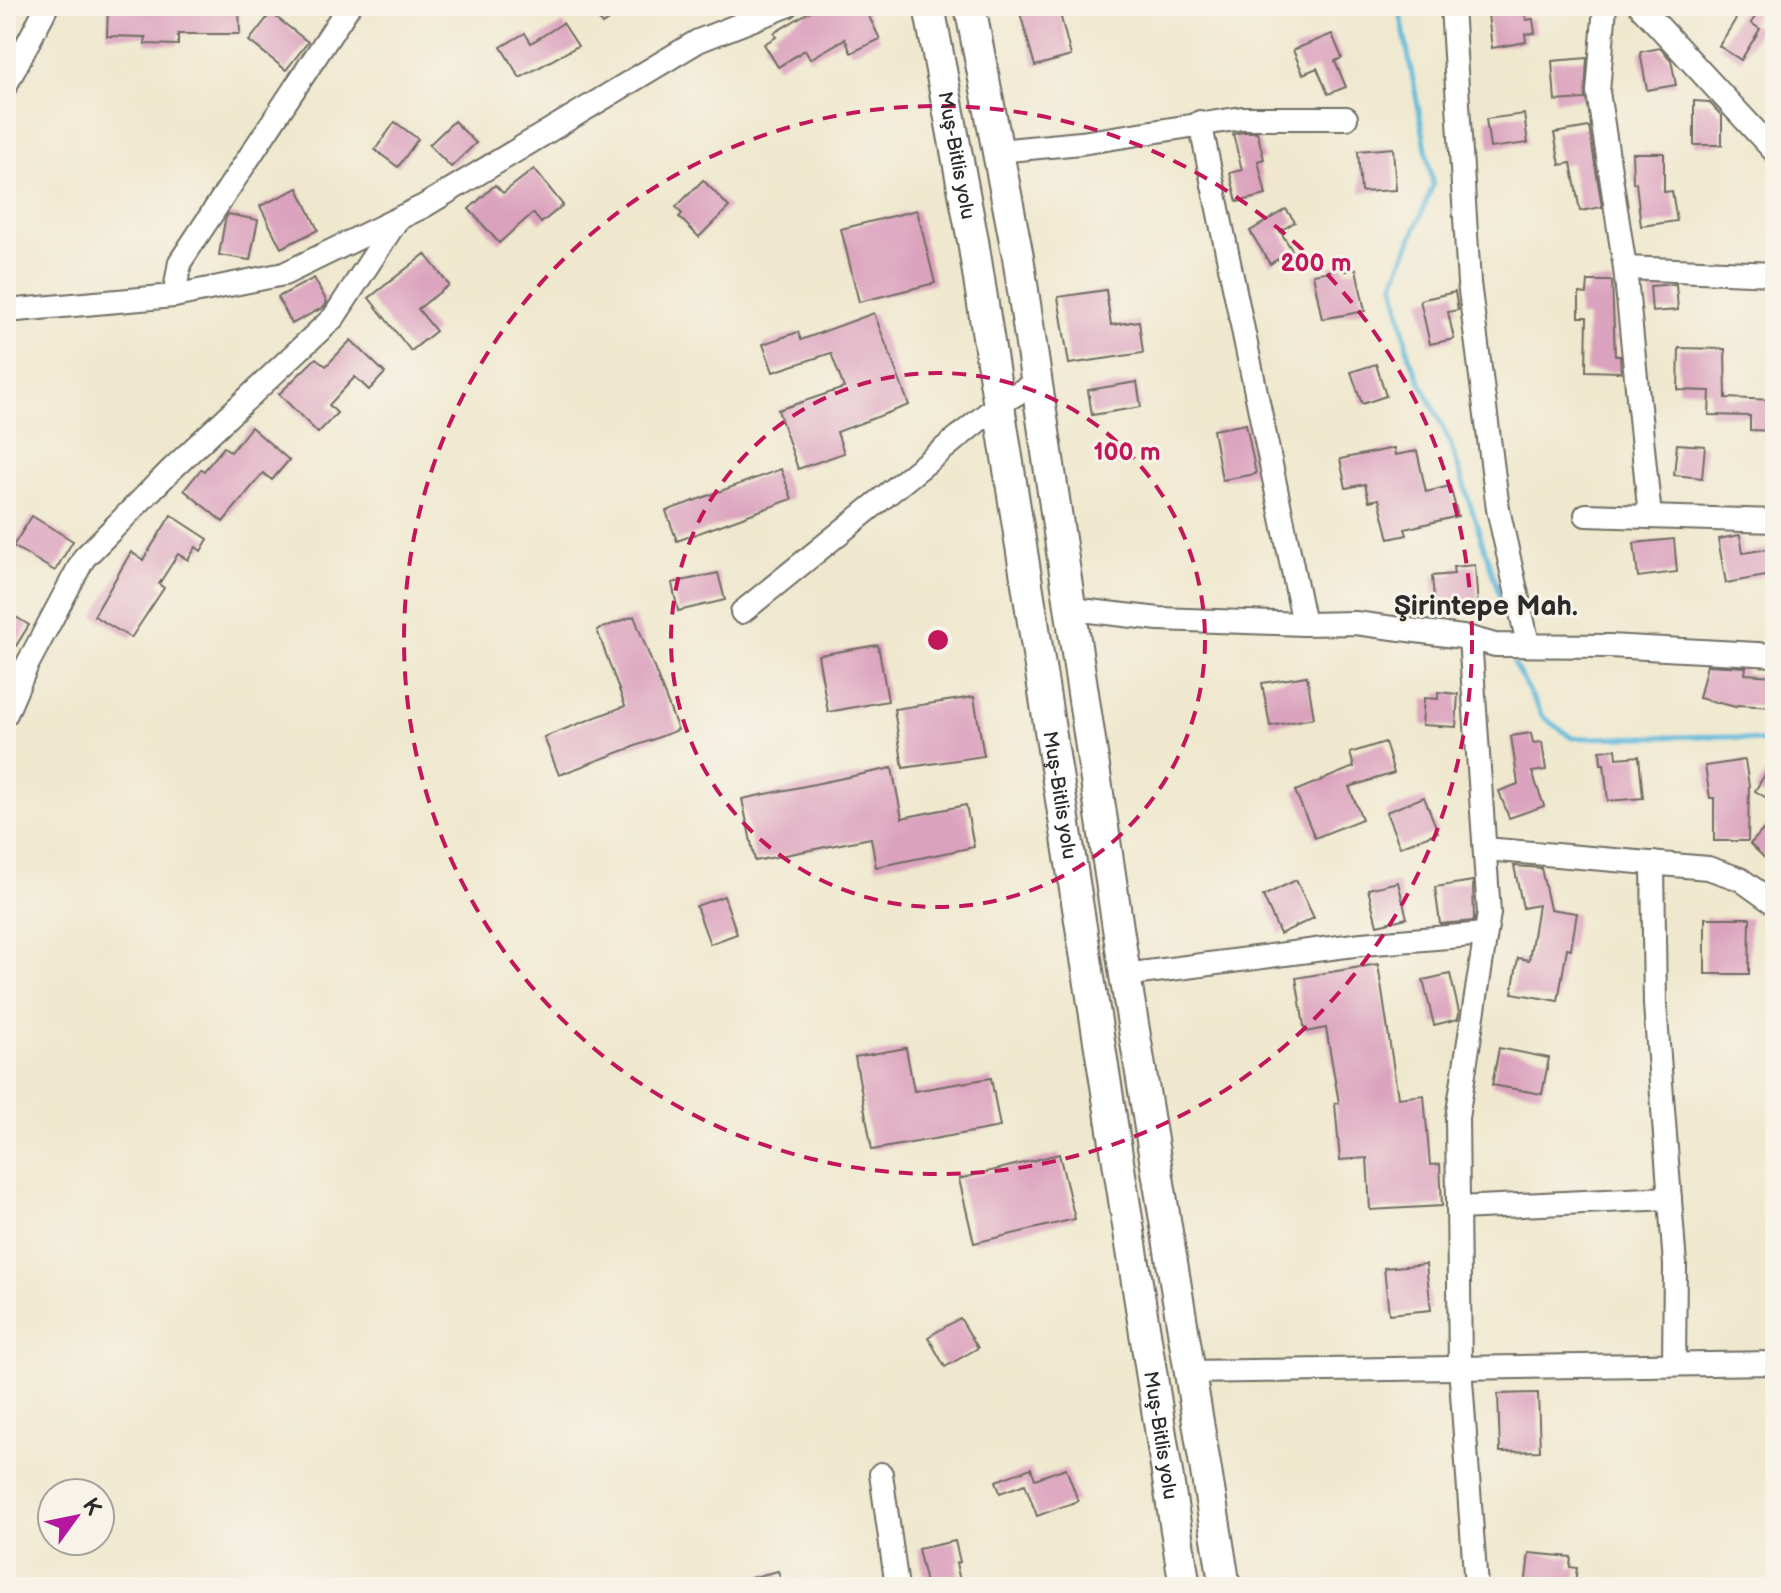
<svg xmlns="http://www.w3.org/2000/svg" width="1781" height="1593" font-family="'Balsamiq Sans',sans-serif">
<rect width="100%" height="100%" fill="#f7f3e8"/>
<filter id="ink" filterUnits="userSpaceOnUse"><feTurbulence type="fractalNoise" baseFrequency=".0125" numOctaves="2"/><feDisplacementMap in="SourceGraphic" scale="16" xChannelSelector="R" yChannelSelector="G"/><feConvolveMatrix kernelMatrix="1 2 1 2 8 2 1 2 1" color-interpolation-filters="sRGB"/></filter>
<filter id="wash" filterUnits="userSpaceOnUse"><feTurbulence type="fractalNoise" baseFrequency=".006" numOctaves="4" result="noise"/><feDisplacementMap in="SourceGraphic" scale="32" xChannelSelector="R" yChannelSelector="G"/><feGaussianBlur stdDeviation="1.8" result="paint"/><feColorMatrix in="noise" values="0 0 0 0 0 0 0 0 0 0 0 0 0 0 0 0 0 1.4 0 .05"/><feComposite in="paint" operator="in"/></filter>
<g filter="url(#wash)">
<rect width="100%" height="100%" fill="#efe8ce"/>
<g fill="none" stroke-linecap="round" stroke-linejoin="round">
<g stroke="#59b6d7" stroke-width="5">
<polyline points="1399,6 1433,185 1394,282 1409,357 1450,442 1505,612"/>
<polyline points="1514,664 1543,717 1572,738 1726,736 1775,744"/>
</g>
</g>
<g id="blocks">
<g fill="#dba2bd">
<polygon points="108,6 239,6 240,34 178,34 178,45 145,44 146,37 107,36"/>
<polygon points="590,6 629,6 602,24"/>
<polygon points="819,6 864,6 880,39 851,53 845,39 810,59 805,50 778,67 764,44 776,37 774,33"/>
<polygon points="1018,6 1058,6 1071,56 1035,66"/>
<polygon points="1487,6 1524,6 1526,20 1533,19 1535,33 1525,34 1526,42 1492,48"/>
<polygon points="1744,6 1757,14 1751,23 1760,29 1741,60 1719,46"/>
<polygon points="271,13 308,42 286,70 249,41"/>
<polygon points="563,23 578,46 520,78 501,47 525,33 531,43"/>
<polygon points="1332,34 1342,58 1335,61 1346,87 1328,94 1317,68 1303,74 1293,50"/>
<polygon points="1660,48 1671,60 1676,85 1647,90 1640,52"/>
<polygon points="1587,58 1585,99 1555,101 1552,61"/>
<polygon points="1694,101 1709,102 1722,116 1722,145 1694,145"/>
<polygon points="1524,114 1528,143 1490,148 1486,119"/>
<polygon points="454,121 476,143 451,167 429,145"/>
<polygon points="395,122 418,139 398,167 375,150"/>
<polygon points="1589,127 1602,207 1580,211 1571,163 1560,165 1554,133"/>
<polygon points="1243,132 1257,132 1264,159 1258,161 1266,195 1237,202 1230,173 1242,170 1233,134"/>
<polygon points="1393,148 1396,190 1361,192 1358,151"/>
<polygon points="1632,153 1664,153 1664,192 1672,191 1677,221 1641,226 1636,183 1633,183"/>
<polygon points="534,169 563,205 541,223 533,213 499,243 469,209 495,185 503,193"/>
<polygon points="703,180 729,207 699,237 679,217 682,214 676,207"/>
<polygon points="298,188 318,230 281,248 260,206"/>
<polygon points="1286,209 1295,222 1280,231 1292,250 1270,264 1250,231"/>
<polygon points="917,210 935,283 859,302 841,229"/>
<polygon points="228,214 258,220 250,260 219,255 225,220"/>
<polygon points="425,254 449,285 418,309 436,331 411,351 369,298"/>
<polygon points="1344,263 1345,271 1356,269 1365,311 1322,319 1313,274 1331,271 1330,266"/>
<polygon points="314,278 327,302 324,307 292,324 278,297"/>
<polygon points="1588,281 1612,281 1615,356 1620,356 1621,372 1586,371 1587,317 1579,317 1579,293 1587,294"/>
<polygon points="1676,284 1678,310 1652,312 1650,286"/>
<polygon points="1106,290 1111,325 1139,321 1143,353 1069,364 1058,297"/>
<polygon points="1455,292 1458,310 1448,312 1454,339 1430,344 1420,300"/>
<polygon points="874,313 909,405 837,432 844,453 798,469 778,410 844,388 831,353 773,372 763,344 798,332 801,340"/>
<polygon points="351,340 385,373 369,390 355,377 329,405 337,413 318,433 279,394 316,358 326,366"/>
<polygon points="1679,348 1725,349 1726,398 1775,400 1775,431 1750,430 1750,416 1709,415 1710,391 1678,390"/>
<polygon points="1376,364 1386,396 1362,404 1351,372"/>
<polygon points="1137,382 1141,407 1092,415 1088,390"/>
<polygon points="1246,424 1256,474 1222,480 1213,430"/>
<polygon points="251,427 289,460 272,480 263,473 223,522 184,490 201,469 204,471 224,447 231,452"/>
<polygon points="1677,444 1705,446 1702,478 1674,475"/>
<polygon points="1394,448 1395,455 1417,451 1426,492 1450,486 1458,516 1405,529 1407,535 1389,539 1379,499 1369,501 1365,484 1346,488 1340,459"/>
<polygon points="781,469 792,499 677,541 666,511"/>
<polygon points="171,515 208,539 201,551 196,547 188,560 178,554 159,584 164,588 131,638 94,616 131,552 143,560"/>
<polygon points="32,516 73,541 55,571 13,546"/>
<polygon points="1740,535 1743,553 1767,549 1771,575 1726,583 1718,539"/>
<polygon points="1674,539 1677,572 1638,577 1634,543"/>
<polygon points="1475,565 1478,607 1435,611 1432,576 1454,574 1453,567"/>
<polygon points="718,573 725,600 678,611 672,583"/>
<polygon points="6,611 29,625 6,662"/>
<polygon points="634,616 678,730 559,775 544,737 625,706 597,630"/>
<polygon points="878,645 888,701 828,712 818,655"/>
<polygon points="1707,665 1746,667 1745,674 1775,676 1775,707 1737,705 1736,707 1699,698"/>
<polygon points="1307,676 1314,718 1270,726 1262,683"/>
<polygon points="1438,692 1458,694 1456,727 1422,725 1424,698 1438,699"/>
<polygon points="974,697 984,756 903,768 894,709"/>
<polygon points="1531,733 1533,743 1542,742 1546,770 1532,772 1544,806 1509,818 1499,791 1518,784 1511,736"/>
<polygon points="1385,742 1394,773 1349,787 1362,819 1315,838 1295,791 1354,767 1350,753"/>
<polygon points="1616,749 1617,758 1639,756 1643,798 1608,801 1604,764 1601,764 1600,751"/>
<polygon points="1775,758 1775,803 1755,791"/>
<polygon points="1745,760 1749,786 1748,841 1714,841 1714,798 1710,798 1705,766"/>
<polygon points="892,768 902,818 966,805 974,847 876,867 871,838 755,861 742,799"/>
<polygon points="1424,797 1438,832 1400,847 1386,812"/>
<polygon points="1775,817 1775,868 1750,844"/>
<polygon points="1514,866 1541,868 1550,909 1577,913 1571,949 1567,948 1558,1001 1512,993 1518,958 1529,960 1538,905 1523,908"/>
<polygon points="1296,880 1314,918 1280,934 1263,896"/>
<polygon points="1473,881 1474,921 1440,924 1435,887"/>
<polygon points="1398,882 1407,918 1377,925 1368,889"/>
<polygon points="724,896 737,934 710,944 696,906"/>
<polygon points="1705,918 1750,918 1749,974 1705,974"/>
<polygon points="1378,964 1398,1098 1424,1095 1430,1165 1440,1164 1442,1206 1370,1210 1367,1158 1340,1160 1335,1104 1339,1103 1326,1028 1305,1032 1296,978"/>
<polygon points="1450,974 1459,1012 1458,1019 1434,1025 1423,980"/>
<polygon points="906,1048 914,1091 991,1078 1000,1127 872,1150 855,1057"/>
<polygon points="1499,1048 1549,1058 1542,1094 1492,1085"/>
<polygon points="1059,1154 1075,1219 974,1243 959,1179"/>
<polygon points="1426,1264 1431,1310 1389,1314 1384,1268"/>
<polygon points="960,1318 978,1348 945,1367 928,1337"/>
<polygon points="1538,1393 1540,1451 1500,1452 1498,1394"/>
<polygon points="1031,1468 1035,1479 1066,1468 1078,1501 1037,1516 1025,1484 1000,1493 996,1481"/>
<polygon points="955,1541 960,1562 956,1563 960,1581 927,1587 918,1549"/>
<polygon points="1529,1553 1571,1557 1570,1567 1577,1568 1575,1583 1568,1582 1568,1587 1525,1587"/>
<polygon points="778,1571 783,1587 735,1587 734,1582"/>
</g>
</g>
</g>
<g filter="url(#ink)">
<use href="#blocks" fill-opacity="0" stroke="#706d64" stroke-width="2"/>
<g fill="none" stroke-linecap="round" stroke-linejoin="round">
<defs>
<g id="minor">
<polyline points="1452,6 1469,283 1498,509 1528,644"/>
<polyline points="1605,6 1598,92 1625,268 1650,517"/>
<polyline points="1640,6 1775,152"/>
<polyline points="6,85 47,6"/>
<polyline points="1200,122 1304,624"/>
<polyline points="998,151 1081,143 1242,118 1346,118"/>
<polyline points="1625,268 1775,274"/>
<polyline points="174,296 180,262 349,6"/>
<polyline points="6,311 174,296 284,274 424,206 698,41 787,6"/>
<polyline points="1586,515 1775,521"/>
<polyline points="1072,609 1159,619 1304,624 1355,623 1470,638 1495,645 1609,646 1775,655"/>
<polyline points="742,612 999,404 1037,382"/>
<polyline points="1470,638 1489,913 1457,1118 1460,1366 1476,1587"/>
<polyline points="6,714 27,665 84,558 171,470 334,317 397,220"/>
<polyline points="1485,849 1708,868 1740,879 1775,904"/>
<polyline points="1653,863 1655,1005 1675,1265 1674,1364"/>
<polyline points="1125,975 1362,944 1485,934"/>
<polyline points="1458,1208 1670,1198"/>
<polyline points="1190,1372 1775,1363"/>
<polyline points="881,1474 897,1587"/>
</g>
<g id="highway">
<path id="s1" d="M929,6L973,241L1185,1587"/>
<polyline points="970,6 1018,257 1125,975 1225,1587"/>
</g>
</defs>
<use href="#minor" stroke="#706d64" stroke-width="26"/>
<use href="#highway" stroke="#706d64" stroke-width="34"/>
<use href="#minor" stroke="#fff" stroke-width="22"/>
<use href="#highway" stroke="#fff" stroke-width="30"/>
</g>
</g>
<g fill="none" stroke="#c2185b" stroke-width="4" stroke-dasharray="14 10">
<circle cx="938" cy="640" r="267"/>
<circle cx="938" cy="640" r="534"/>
</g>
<g text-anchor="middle" stroke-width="6" stroke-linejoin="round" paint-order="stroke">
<g font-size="20" fill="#2b2b2b" stroke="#f7f3e8">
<text dy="7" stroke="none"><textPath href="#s1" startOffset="152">Muş-Bitlis yolu</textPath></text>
<text dy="7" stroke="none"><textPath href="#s1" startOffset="800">Muş-Bitlis yolu</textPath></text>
<text dy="7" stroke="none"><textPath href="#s1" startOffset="1448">Muş-Bitlis yolu</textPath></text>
</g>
<g font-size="28" font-weight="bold" fill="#2b2b2b" stroke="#f7f3e8">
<text x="1486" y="615">Şirintepe Mah.</text>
</g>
</g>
<circle cx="938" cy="640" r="12" fill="#c2185b" stroke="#f7f3e8" stroke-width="4"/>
<g font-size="24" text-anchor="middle" font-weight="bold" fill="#c2185b" stroke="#f7f3e8" stroke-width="6" stroke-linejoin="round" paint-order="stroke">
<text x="1316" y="271">200 m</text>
<text x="1127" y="460">100 m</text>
</g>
<rect width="1781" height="1593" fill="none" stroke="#f7f3e8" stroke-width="32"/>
<g transform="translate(76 1517) rotate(57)"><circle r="38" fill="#f7f3e8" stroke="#a5a39c" stroke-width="2"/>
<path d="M0-6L14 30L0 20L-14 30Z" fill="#b5179e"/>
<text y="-12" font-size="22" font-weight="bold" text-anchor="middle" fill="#2b2b2b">K</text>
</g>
</svg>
